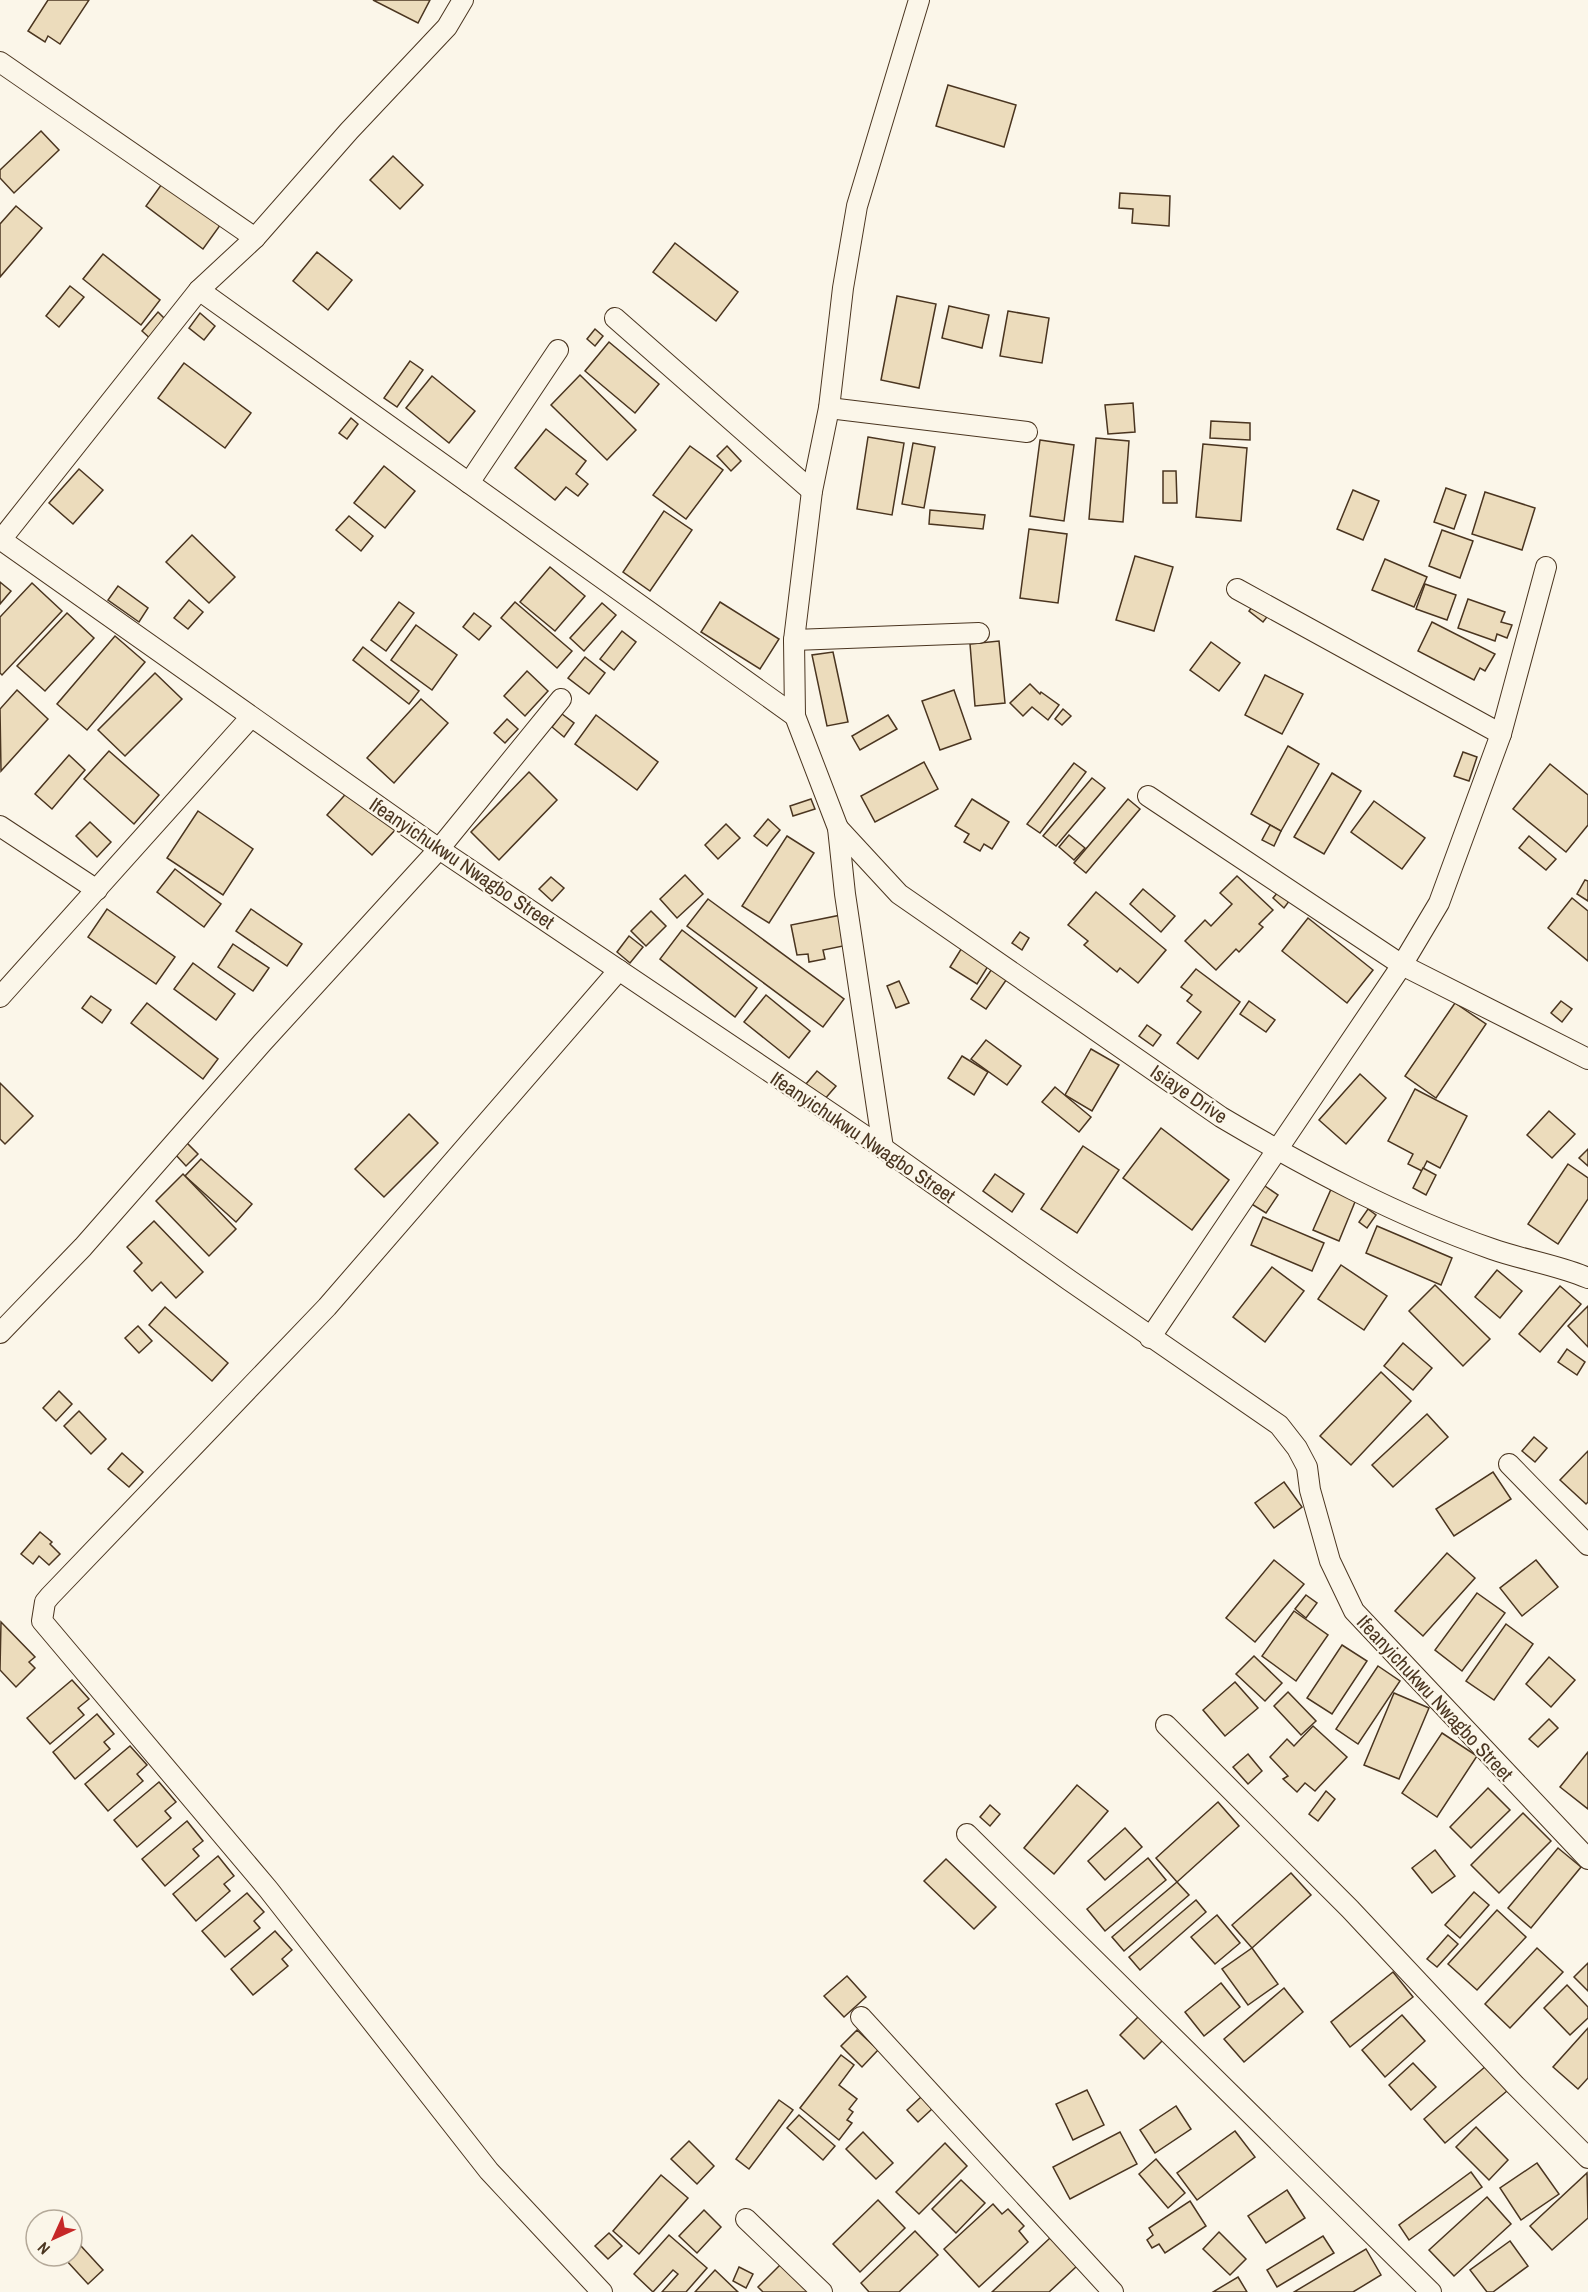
<svg xmlns="http://www.w3.org/2000/svg" width="1588" height="2292" font-family="'Archivo Narrow',sans-serif">
<rect width="100%" height="100%" fill="#fbf6e9"/>
<g fill="#ecdcbc" stroke="#4a3520" stroke-width="1.5">
<polygon points="48,0 89,0 60,44 48,36 45,42 28,31"/>
<polygon points="373,0 430,0 418,23"/>
<polygon points="948,85 1016,105 1004,147 936,126"/>
<polygon points="41,131 59,150 14,193 0,178 0,170"/>
<polygon points="393,156 423,185 400,209 370,180"/>
<polygon points="164,181 221,224 203,249 146,206"/>
<polygon points="1120,193 1170,196 1169,226 1132,223 1133,209 1119,208"/>
<polygon points="16,206 42,228 0,277 0,224"/>
<polygon points="675,243 738,292 716,321 653,272"/>
<polygon points="317,252 352,280 328,310 293,281"/>
<polygon points="103,254 160,300 141,325 83,279"/>
<polygon points="70,286 84,297 59,327 46,316"/>
<polygon points="897,296 936,304 919,388 881,380"/>
<polygon points="949,306 989,315 982,348 942,338"/>
<polygon points="1008,311 1049,318 1042,363 1000,356"/>
<polygon points="158,312 169,323 153,341 142,331"/>
<polygon points="200,313 215,326 204,340 189,328"/>
<polygon points="595,329 603,336 595,346 587,339"/>
<polygon points="609,342 659,384 635,413 585,371"/>
<polygon points="410,361 423,370 397,407 384,398"/>
<polygon points="184,363 251,413 225,448 158,398"/>
<polygon points="580,375 636,430 607,460 551,405"/>
<polygon points="432,376 475,411 449,443 406,408"/>
<polygon points="1133,403 1135,432 1108,434 1105,405"/>
<polygon points="351,418 358,424 347,439 339,433"/>
<polygon points="1211,421 1250,423 1250,440 1210,438"/>
<polygon points="546,429 586,461 576,474 588,484 578,496 566,487 555,500 515,468"/>
<polygon points="868,437 904,443 892,515 857,509"/>
<polygon points="1096,438 1129,441 1123,522 1089,519"/>
<polygon points="1040,440 1074,445 1064,521 1030,516"/>
<polygon points="913,443 935,447 924,508 902,504"/>
<polygon points="1203,444 1247,448 1241,521 1196,517"/>
<polygon points="690,446 723,470 686,519 653,495"/>
<polygon points="727,446 741,461 731,471 717,456"/>
<polygon points="384,466 415,491 385,528 354,503"/>
<polygon points="79,469 103,490 73,524 49,503"/>
<polygon points="1163,471 1176,471 1177,503 1163,503"/>
<polygon points="1446,488 1466,495 1454,529 1434,522"/>
<polygon points="1353,490 1379,501 1363,540 1337,529"/>
<polygon points="1485,492 1535,508 1522,550 1472,534"/>
<polygon points="930,510 985,515 983,529 929,524"/>
<polygon points="664,511 692,530 650,591 623,572"/>
<polygon points="349,516 373,536 361,551 336,530"/>
<polygon points="1029,529 1067,534 1058,603 1020,598"/>
<polygon points="1442,530 1473,541 1460,578 1429,566"/>
<polygon points="192,535 235,577 209,603 166,562"/>
<polygon points="1135,556 1173,567 1154,631 1116,620"/>
<polygon points="1385,559 1427,577 1414,607 1372,590"/>
<polygon points="550,567 585,596 555,631 520,602"/>
<polygon points="0,582 11,591 0,604"/>
<polygon points="32,583 62,611 2,675 0,673 0,617"/>
<polygon points="1425,584 1456,595 1447,620 1416,609"/>
<polygon points="118,586 148,608 139,622 108,600"/>
<polygon points="1468,599 1505,612 1501,622 1512,625 1507,638 1497,634 1495,641 1458,628"/>
<polygon points="189,600 203,612 188,629 174,618"/>
<polygon points="399,602 414,613 386,651 371,640"/>
<polygon points="515,602 572,651 557,668 501,618"/>
<polygon points="720,602 779,639 760,669 701,632"/>
<polygon points="602,603 616,615 584,651 570,638"/>
<polygon points="1255,603 1270,613 1263,622 1249,611"/>
<polygon points="67,613 94,638 45,691 17,666"/>
<polygon points="474,613 491,626 479,640 463,627"/>
<polygon points="1432,622 1495,654 1485,671 1480,668 1474,680 1418,651"/>
<polygon points="416,625 457,655 432,690 391,660"/>
<polygon points="622,631 636,642 614,670 600,659"/>
<polygon points="115,636 145,662 87,730 57,704"/>
<polygon points="999,641 1005,703 975,706 970,644"/>
<polygon points="1211,642 1240,663 1219,691 1190,670"/>
<polygon points="363,647 419,691 409,704 353,660"/>
<polygon points="833,652 848,722 827,726 812,655"/>
<polygon points="585,657 605,673 589,694 568,678"/>
<polygon points="527,671 548,691 525,716 504,696"/>
<polygon points="155,673 182,699 125,756 98,730"/>
<polygon points="1265,675 1303,694 1282,734 1245,715"/>
<polygon points="1030,684 1040,694 1041,692 1059,705 1048,720 1032,707 1023,716 1010,703"/>
<polygon points="17,690 48,719 1,771 0,709"/>
<polygon points="954,690 971,739 940,750 922,701"/>
<polygon points="421,699 448,723 394,783 367,758"/>
<polygon points="1063,709 1071,716 1062,725 1055,719"/>
<polygon points="562,714 574,723 564,737 552,727"/>
<polygon points="596,715 658,762 637,790 575,744"/>
<polygon points="888,715 897,729 860,750 852,736"/>
<polygon points="507,719 518,729 505,743 494,733"/>
<polygon points="1288,746 1319,764 1281,831 1251,814"/>
<polygon points="109,751 159,795 134,824 84,779"/>
<polygon points="1463,752 1477,757 1469,781 1454,776"/>
<polygon points="69,755 85,770 52,809 35,794"/>
<polygon points="924,762 938,789 875,822 861,796"/>
<polygon points="1074,763 1086,772 1040,833 1027,824"/>
<polygon points="1550,764 1588,795 1588,825 1566,852 1513,809"/>
<polygon points="529,772 557,800 499,860 471,832"/>
<polygon points="1332,773 1361,791 1324,854 1294,837"/>
<polygon points="1092,778 1105,788 1056,846 1043,836"/>
<polygon points="351,788 396,829 372,855 327,815"/>
<polygon points="811,799 815,809 793,816 790,806"/>
<polygon points="972,799 1009,822 992,849 984,844 980,851 964,842 969,834 955,826"/>
<polygon points="1128,799 1140,809 1086,873 1074,863"/>
<polygon points="1374,801 1425,838 1402,869 1351,832"/>
<polygon points="198,811 253,849 223,895 167,858"/>
<polygon points="768,819 780,830 767,846 754,836"/>
<polygon points="90,822 111,842 97,857 76,836"/>
<polygon points="726,824 740,838 718,859 705,845"/>
<polygon points="1270,825 1281,831 1274,846 1262,840"/>
<polygon points="1069,835 1085,848 1074,860 1059,847"/>
<polygon points="787,836 814,853 769,923 742,906"/>
<polygon points="1529,836 1556,859 1546,870 1519,848"/>
<polygon points="175,869 221,904 204,927 157,892"/>
<polygon points="685,875 703,894 677,918 660,899"/>
<polygon points="1237,876 1273,910 1259,924 1263,927 1239,952 1236,949 1216,970 1185,941 1205,920 1211,926 1232,904 1220,893"/>
<polygon points="551,877 564,888 552,901 539,889"/>
<polygon points="1585,880 1588,881 1588,901 1577,894"/>
<polygon points="1143,889 1175,916 1161,932 1130,904"/>
<polygon points="1279,891 1290,900 1284,908 1273,898"/>
<polygon points="1096,892 1166,950 1138,983 1120,968 1117,972 1084,945 1088,941 1068,925"/>
<polygon points="1572,898 1588,911 1588,961 1548,928"/>
<polygon points="708,899 844,999 823,1027 687,926"/>
<polygon points="107,909 175,957 156,984 88,937"/>
<polygon points="251,909 302,944 287,966 236,931"/>
<polygon points="651,911 666,926 646,946 631,931"/>
<polygon points="841,915 848,945 823,950 825,959 809,962 808,954 797,955 791,925"/>
<polygon points="1308,918 1373,970 1347,1003 1282,951"/>
<polygon points="682,930 757,988 735,1017 660,959"/>
<polygon points="1020,932 1029,938 1022,950 1012,943"/>
<polygon points="629,936 643,947 630,963 617,952"/>
<polygon points="233,944 269,968 253,991 218,967"/>
<polygon points="963,946 990,963 977,984 950,967"/>
<polygon points="193,963 235,994 216,1020 174,989"/>
<polygon points="994,966 1009,976 986,1009 971,999"/>
<polygon points="1196,969 1240,1002 1198,1059 1177,1043 1201,1012 1187,1001 1192,995 1181,987"/>
<polygon points="899,981 909,1003 896,1008 887,986"/>
<polygon points="766,995 810,1031 789,1058 744,1022"/>
<polygon points="91,996 111,1010 102,1023 82,1008"/>
<polygon points="1249,1001 1275,1020 1266,1032 1240,1014"/>
<polygon points="1561,1001 1572,1009 1562,1022 1551,1013"/>
<polygon points="147,1003 218,1059 203,1079 131,1023"/>
<polygon points="1455,1003 1486,1024 1436,1098 1405,1076"/>
<polygon points="1147,1025 1161,1035 1153,1046 1139,1036"/>
<polygon points="986,1040 1021,1066 1007,1085 971,1059"/>
<polygon points="1091,1049 1119,1065 1092,1111 1065,1095"/>
<polygon points="962,1056 988,1072 974,1095 948,1078"/>
<polygon points="817,1071 836,1086 824,1100 806,1084"/>
<polygon points="1360,1074 1386,1098 1346,1144 1319,1120"/>
<polygon points="0,1083 33,1116 5,1144 0,1139"/>
<polygon points="1055,1087 1091,1117 1079,1132 1042,1102"/>
<polygon points="1415,1089 1467,1116 1440,1168 1427,1161 1422,1171 1408,1164 1413,1154 1388,1141"/>
<polygon points="1549,1111 1575,1134 1552,1158 1527,1135"/>
<polygon points="409,1114 438,1143 384,1197 355,1169"/>
<polygon points="1161,1128 1229,1180 1192,1230 1123,1178"/>
<polygon points="186,1142 198,1154 186,1166 175,1154"/>
<polygon points="1083,1146 1119,1170 1077,1233 1041,1209"/>
<polygon points="1588,1149 1588,1166 1579,1158"/>
<polygon points="201,1159 252,1204 236,1222 185,1176"/>
<polygon points="1568,1164 1588,1178 1588,1199 1558,1244 1528,1224"/>
<polygon points="1423,1168 1436,1175 1426,1195 1413,1188"/>
<polygon points="183,1174 236,1229 209,1256 156,1201"/>
<polygon points="995,1174 1024,1194 1012,1212 983,1191"/>
<polygon points="1262,1184 1278,1195 1266,1213 1250,1203"/>
<polygon points="1332,1187 1357,1197 1339,1241 1313,1230"/>
<polygon points="1368,1209 1376,1215 1367,1228 1359,1222"/>
<polygon points="1263,1217 1324,1243 1312,1271 1251,1245"/>
<polygon points="154,1221 203,1272 176,1298 161,1282 152,1291 134,1271 142,1263 127,1247"/>
<polygon points="1377,1226 1452,1258 1441,1285 1366,1253"/>
<polygon points="1341,1265 1387,1296 1364,1330 1318,1299"/>
<polygon points="1272,1267 1304,1291 1265,1342 1233,1317"/>
<polygon points="1497,1270 1522,1291 1500,1318 1475,1297"/>
<polygon points="1435,1285 1490,1339 1463,1366 1409,1311"/>
<polygon points="1560,1286 1581,1304 1540,1352 1519,1334"/>
<polygon points="1588,1306 1588,1347 1568,1326"/>
<polygon points="165,1307 228,1363 212,1381 149,1325"/>
<polygon points="138,1326 152,1341 139,1353 125,1338"/>
<polygon points="1403,1343 1432,1368 1413,1390 1384,1366"/>
<polygon points="1567,1349 1585,1362 1577,1375 1558,1362"/>
<polygon points="1381,1372 1411,1401 1351,1465 1320,1436"/>
<polygon points="59,1391 72,1404 56,1421 43,1408"/>
<polygon points="79,1411 106,1439 91,1454 64,1426"/>
<polygon points="1427,1414 1448,1437 1393,1487 1372,1465"/>
<polygon points="1534,1437 1547,1448 1535,1462 1522,1451"/>
<polygon points="1588,1451 1588,1502 1586,1504 1560,1480"/>
<polygon points="122,1453 143,1472 129,1487 108,1469"/>
<polygon points="1493,1472 1511,1499 1454,1536 1436,1509"/>
<polygon points="1284,1482 1302,1507 1274,1528 1255,1503"/>
<polygon points="40,1532 52,1542 50,1544 60,1554 49,1565 39,1556 33,1564 21,1554"/>
<polygon points="1447,1553 1475,1578 1423,1636 1395,1611"/>
<polygon points="1274,1560 1304,1584 1255,1642 1226,1618"/>
<polygon points="1536,1560 1558,1587 1522,1616 1500,1588"/>
<polygon points="1477,1593 1505,1613 1462,1671 1435,1650"/>
<polygon points="1306,1595 1317,1603 1306,1618 1295,1609"/>
<polygon points="1294,1611 1328,1635 1296,1681 1262,1656"/>
<polygon points="1,1622 35,1657 29,1662 35,1668 16,1687 0,1670"/>
<polygon points="1506,1624 1533,1644 1494,1700 1466,1681"/>
<polygon points="1342,1645 1367,1661 1332,1714 1307,1698"/>
<polygon points="1254,1656 1282,1683 1265,1701 1236,1674"/>
<polygon points="1549,1657 1575,1680 1551,1707 1526,1684"/>
<polygon points="1378,1666 1400,1681 1358,1744 1336,1729"/>
<polygon points="72,1680 89,1699 78,1708 84,1715 50,1744 27,1718"/>
<polygon points="1235,1682 1258,1708 1225,1736 1203,1710"/>
<polygon points="1288,1692 1316,1721 1301,1735 1274,1706"/>
<polygon points="1394,1693 1429,1708 1399,1779 1364,1765"/>
<polygon points="97,1714 114,1734 104,1742 110,1749 75,1779 53,1752"/>
<polygon points="1549,1719 1558,1728 1538,1747 1529,1739"/>
<polygon points="1313,1726 1347,1757 1315,1791 1305,1783 1297,1792 1283,1779 1288,1776 1270,1757 1287,1739 1294,1746"/>
<polygon points="1442,1733 1477,1756 1437,1817 1402,1793"/>
<polygon points="130,1746 147,1765 137,1774 143,1781 108,1811 85,1784"/>
<polygon points="1588,1752 1588,1809 1560,1787"/>
<polygon points="1248,1754 1262,1771 1248,1784 1233,1767"/>
<polygon points="159,1782 176,1802 165,1811 171,1818 137,1847 114,1820"/>
<polygon points="1077,1785 1108,1811 1054,1874 1024,1848"/>
<polygon points="1488,1788 1510,1810 1471,1848 1450,1827"/>
<polygon points="1326,1791 1335,1799 1318,1821 1309,1814"/>
<polygon points="1218,1802 1239,1826 1177,1882 1156,1858"/>
<polygon points="990,1805 1000,1814 990,1826 980,1817"/>
<polygon points="1523,1813 1551,1841 1499,1893 1471,1865"/>
<polygon points="187,1821 203,1841 193,1849 199,1856 165,1886 142,1859"/>
<polygon points="1125,1828 1142,1847 1105,1880 1088,1861"/>
<polygon points="1558,1848 1581,1867 1531,1928 1508,1908"/>
<polygon points="1435,1850 1455,1876 1432,1893 1412,1868"/>
<polygon points="218,1856 234,1876 224,1884 230,1891 196,1921 173,1894"/>
<polygon points="1148,1858 1166,1880 1105,1931 1087,1909"/>
<polygon points="946,1859 996,1907 974,1929 924,1881"/>
<polygon points="1291,1873 1311,1895 1252,1948 1232,1925"/>
<polygon points="1177,1882 1189,1895 1124,1951 1112,1937"/>
<polygon points="1474,1892 1489,1905 1460,1938 1445,1925"/>
<polygon points="247,1893 264,1912 254,1921 260,1928 225,1957 202,1931"/>
<polygon points="1196,1900 1206,1912 1140,1970 1129,1957"/>
<polygon points="1497,1910 1526,1937 1477,1990 1448,1964"/>
<polygon points="1217,1915 1240,1943 1215,1964 1191,1937"/>
<polygon points="275,1931 292,1950 282,1959 288,1966 253,1995 231,1969"/>
<polygon points="1448,1935 1458,1944 1437,1967 1427,1959"/>
<polygon points="1252,1948 1278,1984 1248,2005 1222,1969"/>
<polygon points="1537,1948 1563,1972 1510,2028 1485,2004"/>
<polygon points="1588,1963 1588,1991 1574,1977"/>
<polygon points="1393,1972 1413,1997 1350,2047 1331,2022"/>
<polygon points="847,1976 866,1997 844,2017 824,1996"/>
<polygon points="1221,1983 1240,2007 1204,2036 1185,2012"/>
<polygon points="1567,1985 1588,2007 1588,2018 1570,2035 1544,2008"/>
<polygon points="1284,1988 1303,2012 1244,2062 1224,2039"/>
<polygon points="1142,2013 1166,2037 1144,2059 1120,2035"/>
<polygon points="1402,2015 1425,2041 1385,2077 1362,2050"/>
<polygon points="1588,2028 1588,2078 1578,2089 1553,2067"/>
<polygon points="857,2030 878,2050 862,2067 841,2046"/>
<polygon points="841,2055 854,2065 839,2085 857,2099 849,2109 853,2112 847,2120 852,2123 839,2140 800,2108"/>
<polygon points="1413,2063 1436,2087 1411,2110 1389,2085"/>
<polygon points="1486,2066 1507,2091 1445,2143 1424,2119"/>
<polygon points="1087,2090 1104,2125 1073,2140 1056,2104"/>
<polygon points="921,2097 932,2109 918,2122 907,2110"/>
<polygon points="779,2100 793,2110 749,2169 736,2159"/>
<polygon points="1176,2106 1191,2129 1155,2153 1140,2130"/>
<polygon points="799,2115 835,2146 823,2160 787,2128"/>
<polygon points="1476,2127 1508,2160 1489,2180 1456,2147"/>
<polygon points="1235,2131 1255,2157 1197,2200 1177,2173"/>
<polygon points="863,2132 893,2163 876,2179 846,2149"/>
<polygon points="1120,2132 1137,2164 1070,2199 1053,2167"/>
<polygon points="689,2141 714,2166 697,2184 671,2159"/>
<polygon points="945,2143 967,2166 919,2214 896,2192"/>
<polygon points="1156,2159 1185,2193 1168,2208 1139,2174"/>
<polygon points="1537,2163 1559,2194 1521,2220 1500,2188"/>
<polygon points="1471,2172 1482,2187 1409,2240 1399,2225"/>
<polygon points="1587,2173 1588,2218 1552,2250 1530,2226"/>
<polygon points="661,2175 688,2198 639,2254 613,2231"/>
<polygon points="961,2180 985,2203 956,2233 932,2209"/>
<polygon points="1287,2190 1305,2218 1266,2243 1248,2216"/>
<polygon points="1487,2197 1511,2224 1454,2276 1429,2250"/>
<polygon points="878,2200 905,2228 860,2272 833,2244"/>
<polygon points="1190,2201 1206,2226 1165,2253 1159,2244 1152,2248 1147,2240 1153,2235 1149,2228"/>
<polygon points="993,2204 1002,2214 1008,2209 1024,2226 1019,2231 1028,2242 979,2287 944,2249"/>
<polygon points="704,2210 721,2227 697,2253 679,2236"/>
<polygon points="915,2231 938,2255 899,2292 869,2292 861,2283"/>
<polygon points="1219,2232 1246,2259 1230,2275 1203,2249"/>
<polygon points="609,2233 622,2246 608,2259 595,2246"/>
<polygon points="669,2235 707,2268 686,2292 662,2292 678,2274 673,2270 653,2292 634,2274"/>
<polygon points="1323,2236 1334,2253 1277,2287 1267,2270"/>
<polygon points="1050,2238 1077,2266 1049,2292 992,2292"/>
<polygon points="1510,2241 1528,2266 1493,2292 1487,2292 1470,2270"/>
<polygon points="81,2246 103,2270 88,2284 66,2260"/>
<polygon points="1366,2249 1381,2275 1353,2292 1294,2292"/>
<polygon points="781,2264 808,2291 807,2292 763,2292 758,2287"/>
<polygon points="739,2267 753,2274 746,2288 733,2281"/>
<polygon points="715,2270 738,2292 695,2292"/>
<polygon points="1238,2277 1247,2292 1213,2292"/>
</g>
<g fill="none" stroke-linecap="round" stroke-linejoin="round">
<defs>
<g id="street">
<polyline points="0,62 255,238"/>
<polyline points="199,290 795,716"/>
<polyline points="615,318 812,491"/>
<polyline points="829,408 1027,432"/>
<polyline points="469,483 558,350"/>
<polyline points="0,539 439,849 883,1148 1069,1280 1279,1425 1297,1448 1307,1467 1310,1490 1330,1561 1354,1611 1588,1859"/>
<polyline points="0,541 199,290 255,238 349,131 447,27 463,0"/>
<polyline points="1237,589 1501,734"/>
<polyline points="794,640 979,633"/>
<polyline points="1148,796 1402,965 1588,1059"/>
<polyline points="0,826 97,890"/>
<path d="M838,828L899,894L1221,1117C1307,1168 1397,1216 1492,1249C1523,1260 1558,1265 1588,1278"/>
<polyline points="0,997 251,717"/>
<polyline points="883,1148 845,894 838,828 795,716 794,640 812,491 829,408 843,288 857,206 919,0"/>
<polyline points="0,1333 83,1247 262,1043 439,849 561,699"/>
<polyline points="1150,1338 1402,965 1439,903 1501,734 1546,567"/>
<polyline points="1509,1464 1588,1545"/>
<polyline points="1166,1725 1350,1909 1515,2085 1588,2158"/>
<polyline points="967,1834 1431,2292"/>
<polyline points="861,2017 1113,2292"/>
<polyline points="746,2219 822,2292"/>
<polyline points="602,2292 489,2171 268,1889 42,1621 45,1602 50,1596 327,1307 619,970"/>
</g>
</defs>
<use href="#street" stroke="#4a3520" stroke-width="22"/>
<use href="#street" stroke="#fbf6e9" stroke-width="20"/>
</g>
<g text-anchor="middle" stroke-width="4.5" stroke-linejoin="round" paint-order="stroke">
<g font-size="20" fill="#4a3520" stroke="#fbf6e9">
<text transform="translate(462 863) rotate(34)" y="7">Ifeanyichukwu Nwagbo Street</text>
<text transform="translate(1189 1094) rotate(34)" y="7">Isiaye Drive</text>
<text transform="translate(863 1137) rotate(34)" y="7">Ifeanyichukwu Nwagbo Street</text>
<text transform="translate(1435 1698) rotate(47)" y="7">Ifeanyichukwu Nwagbo Street</text>
</g>
</g>
<g transform="translate(54 2238) rotate(225)"><circle r="28" fill="#fbf6e9" stroke="#b4a999" stroke-width="1.5"/>
<path d="M0-4.5L10 22L0 15L-10 22Z" fill="#c62828"/>
<text y="-9" font-size="16" font-weight="bold" text-anchor="middle" fill="#4a3520">N</text>
</g>
</svg>
